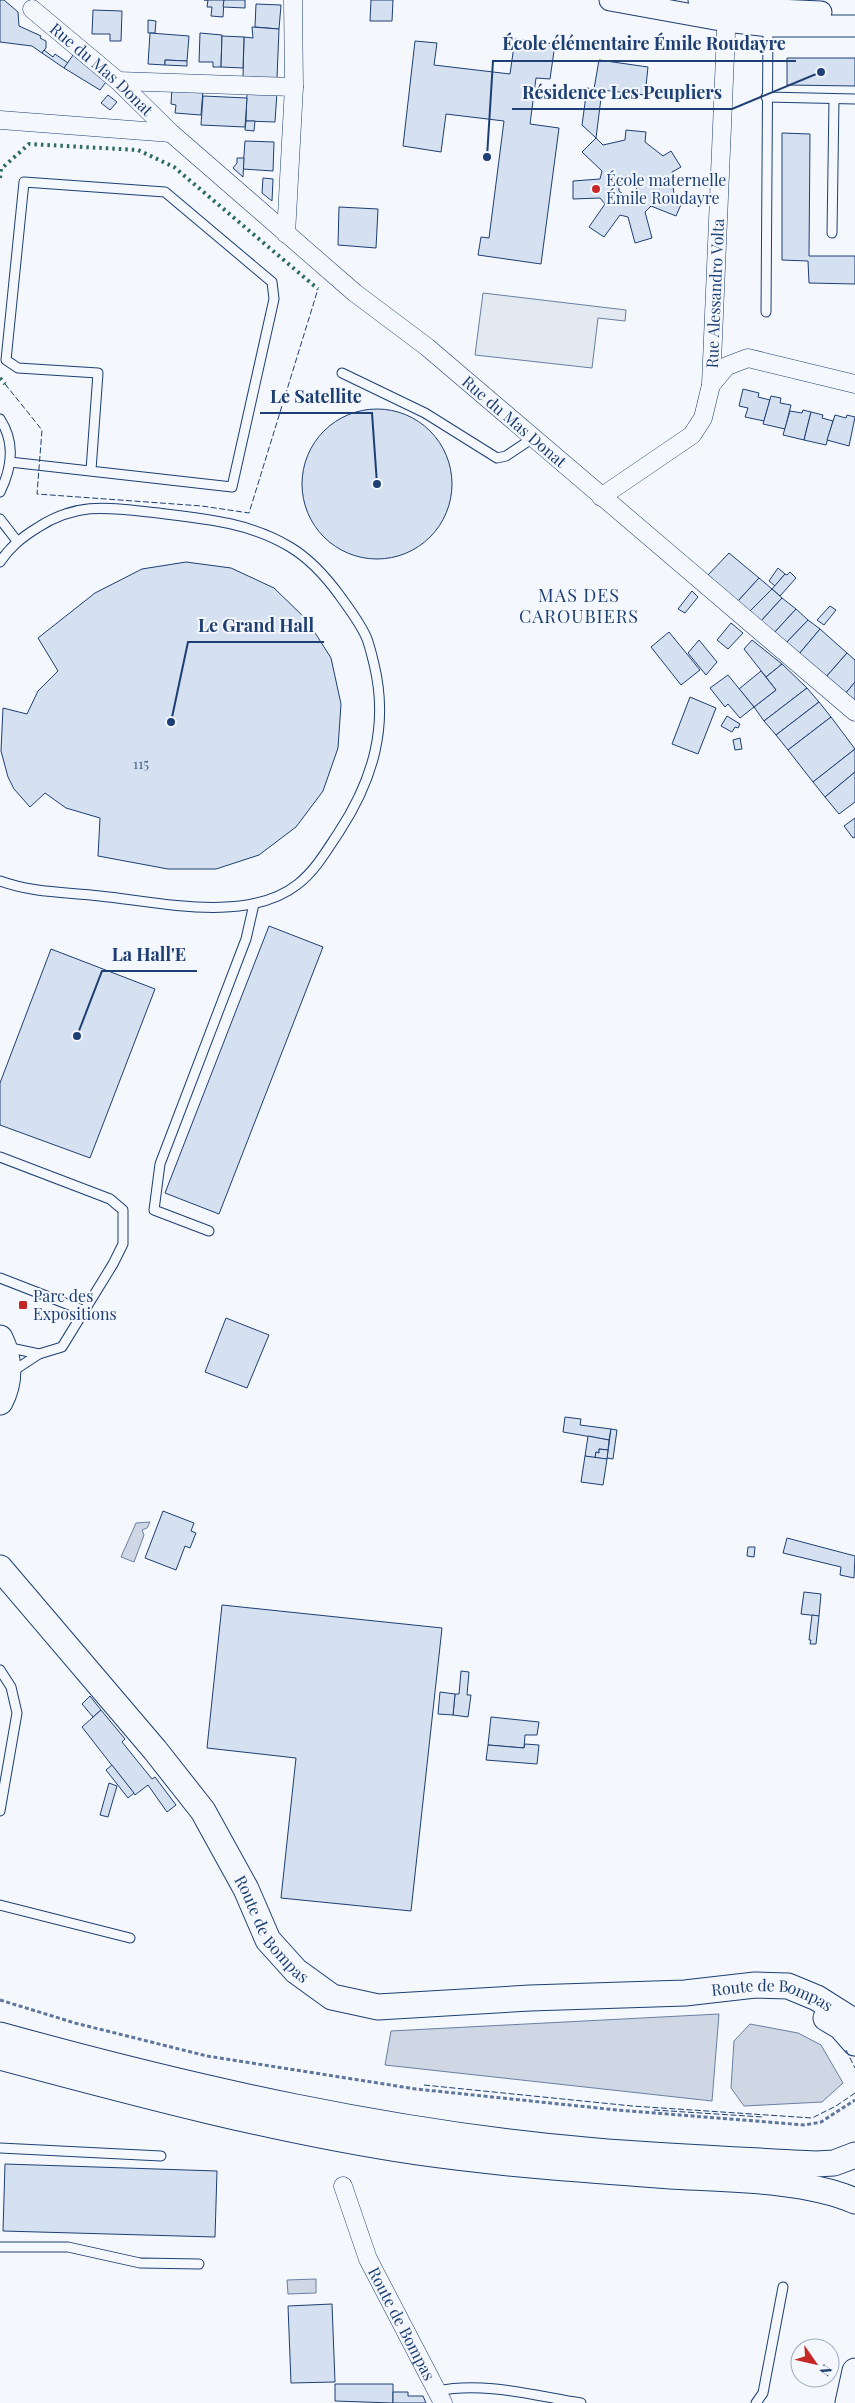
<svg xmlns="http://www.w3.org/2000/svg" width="855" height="2403" font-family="'Playfair Display',serif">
<rect width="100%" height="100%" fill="#f4f7fb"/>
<polygon fill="#e3e9f0" stroke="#687fa3" points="483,293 626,310 625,321 598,318 592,368 475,355"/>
<g fill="#cfd7e4" stroke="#687fa3">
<polygon points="150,1522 147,1528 142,1530 144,1535 134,1562 121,1557 136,1523"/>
<polygon points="719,2014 712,2101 385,2065 391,2031"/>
<polygon points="750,2024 798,2033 821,2045 843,2083 822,2102 744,2106 731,2088 734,2041"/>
<polygon points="316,2279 316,2293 288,2294 287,2280"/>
</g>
<g fill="#d5e0f0" stroke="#1d3f73" fill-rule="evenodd">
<polygon points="0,0 4,0 18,12 19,26 41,36 40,38 46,41 46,48 42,53 32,46 0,42"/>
<polygon points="204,0 224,0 223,17 211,16 212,7 207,7 208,0"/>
<polygon points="224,0 245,0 245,8 223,7"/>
<polygon points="371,0 393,0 392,21 370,21"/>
<polygon points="256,4 281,5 279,29 255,27"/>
<polygon points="93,10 122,11 121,41 110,41 110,34 92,34"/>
<polygon points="148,20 156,21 155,33 148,33"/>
<polygon points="252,27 279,29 277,78 243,77 244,37 253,38"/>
<polygon points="150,33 189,36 187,61 165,60 165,65 148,64"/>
<polygon points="200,33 222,35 221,67 213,67 213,62 199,62"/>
<polygon points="222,36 244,37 243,68 221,67"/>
<polygon points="515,39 555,44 550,79 536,78 530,124 559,128 541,264 478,255 481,237 489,238 504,121 446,114 441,152 403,146 415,41 437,43 434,65 510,74"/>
<polygon points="44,50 53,57 55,54 68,63 64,68 42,53"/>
<polygon points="73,55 106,82 100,90 64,68"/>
<polygon points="787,58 855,58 855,86 787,85"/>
<polygon points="165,60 187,61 187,66 165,65"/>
<polygon points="599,60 648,67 645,95 602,90 596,138 582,125 587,88 594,89"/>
<polygon points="172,88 203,90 201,115 175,113 176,105 171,104"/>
<polygon points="247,92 277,92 275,122 246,121"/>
<polygon points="108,95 117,102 110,110 101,103"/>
<polygon points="203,96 247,98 245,127 201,125"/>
<polygon points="246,121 255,121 254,131 245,130"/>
<path d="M626,130L646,132L645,142L663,156L671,151L681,167L672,172L674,196L683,200L676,216L651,206L645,212L652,238L635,243L628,217L620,215L604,237L589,227L605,204L600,198L573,199V181L600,179L602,171L582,152L596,138L603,145L625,140ZM625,176L633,178L638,186L633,194L626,196L619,191V183Z"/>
<polygon points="782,133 810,134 809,256 855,256 855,284 809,283 808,261 782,260"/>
<polygon points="245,141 274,142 273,171 243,169"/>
<polygon points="237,158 244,158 243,177 233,168 237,163"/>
<polygon points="263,178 273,179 272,201 262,193"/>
<polygon points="339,207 378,209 376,248 338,245"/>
<polygon points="743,389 759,393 758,397 770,400 764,421 745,417 748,408 739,406"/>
<polygon points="771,396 781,398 780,403 791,405 785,429 763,424"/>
<circle cx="377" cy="484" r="75"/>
<polygon points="803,410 811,412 804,440 783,435 790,411 802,413"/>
<polygon points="811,412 823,415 822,418 833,421 826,445 804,440"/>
<polygon points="835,415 846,418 847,415 855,417 849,446 827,440"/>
<polygon points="729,553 759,578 738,601 708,575"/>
<polygon points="186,562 231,568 274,588 307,620 331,658 341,704 338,748 323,791 296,827 259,855 216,869 168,869 98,856 100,818 66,808 45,793 30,807 14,789 8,777 1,751 3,708 27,714 38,691 58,671 38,638 95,593 142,569"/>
<polygon points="778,568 785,574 775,586 769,581"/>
<polygon points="790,572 796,578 780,596 772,589 785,574 787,575"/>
<polygon points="759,578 772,589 750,611 738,601"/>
<polygon points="772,589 782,598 761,621 750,611"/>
<polygon points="692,591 698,597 685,613 678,609"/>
<polygon points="782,598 796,609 774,633 761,621"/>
<polygon points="830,606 836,610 824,625 817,620"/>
<polygon points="796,609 808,620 786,643 774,633"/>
<polygon points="808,620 820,629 799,654 786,643"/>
<polygon points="731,623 743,633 728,649 717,640"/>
<polygon points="820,629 847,653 826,677 799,654"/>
<polygon points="669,632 700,670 681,685 651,647"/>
<polygon points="699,640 717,662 706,675 688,653"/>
<polygon points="752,640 782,664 766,677 744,649"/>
<polygon points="847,653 855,660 855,682 845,694 826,677"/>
<polygon points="782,664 807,688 764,721 754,707 776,690 766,677"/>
<polygon points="761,671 776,690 754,707 739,689"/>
<polygon points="728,675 754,707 740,718 728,704 725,707 710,688"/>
<polygon points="855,682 855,703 845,694"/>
<polygon points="807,688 819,702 776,735 764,721"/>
<polygon points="690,697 716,708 698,754 672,744"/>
<polygon points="819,702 831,717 788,750 776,735"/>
<polygon points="727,716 740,724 738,728 735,727 732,732 721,726"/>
<polygon points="831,717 855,749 813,782 788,750"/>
<polygon points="740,738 742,749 735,750 733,740"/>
<polygon points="855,749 855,772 825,797 813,782"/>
<polygon points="855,772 855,802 839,814 825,797"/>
<polygon points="855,818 855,837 853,838 844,826"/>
<polygon points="269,926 323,947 219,1214 165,1193"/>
<polygon points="51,949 155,989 90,1158 0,1125 0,1083"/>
<polygon points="226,1318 269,1335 247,1388 205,1372"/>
<polygon points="565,1417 581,1419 580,1425 611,1429 609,1440 563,1432"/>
<polygon points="611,1429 617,1430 613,1459 607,1458"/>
<polygon points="588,1436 609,1440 608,1450 599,1449 599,1453 596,1452 595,1458 585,1456"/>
<polygon points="599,1449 608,1450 607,1459 595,1458 596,1452 599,1453"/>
<polygon points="585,1456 607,1459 603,1485 581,1482"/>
<polygon points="163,1511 194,1523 191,1531 196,1533 190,1548 185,1546 176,1570 145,1558"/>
<polygon points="787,1538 855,1556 854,1578 840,1575 841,1567 783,1553"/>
<polygon points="748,1547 755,1547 754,1557 747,1556"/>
<polygon points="804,1592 821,1594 819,1616 801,1614"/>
<polygon points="222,1605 442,1628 411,1911 281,1898 296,1758 207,1748"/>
<polygon points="812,1615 819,1616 816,1644 810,1644 811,1640 809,1640"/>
<polygon points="461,1671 469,1672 467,1695 471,1695 468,1717 453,1715 455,1694 459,1694"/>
<polygon points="440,1692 455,1694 453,1715 438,1714"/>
<polygon points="90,1696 101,1710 93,1717 82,1704"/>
<polygon points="101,1710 125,1739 122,1742 152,1779 155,1777 176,1805 167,1812 148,1785 135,1795 82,1727"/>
<polygon points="491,1717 539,1722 537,1735 525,1735 524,1748 488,1745"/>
<polygon points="525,1744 539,1745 537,1764 486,1760 488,1745 524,1748"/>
<polygon points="112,1765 134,1793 128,1798 106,1770"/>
<polygon points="109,1783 117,1786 108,1817 100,1815"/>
<polygon points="5,2164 217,2171 215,2237 3,2231"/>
<polygon points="332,2304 335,2382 291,2383 288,2306"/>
<polygon points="335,2384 393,2384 393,2403 335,2401"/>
<polygon points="393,2392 408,2392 408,2396 423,2396 426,2403 393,2403"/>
</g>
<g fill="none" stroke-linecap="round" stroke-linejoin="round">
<defs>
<g id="service">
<polyline points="766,97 855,99"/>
<polyline points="832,233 834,99"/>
<polyline points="766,312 768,26"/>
<polyline points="342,373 425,413 497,458 506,456 533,438"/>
<path d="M0,419C15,442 12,468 0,492"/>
<polyline points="10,462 232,487 274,299 272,282 165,192 24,182 6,360 18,368 98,373 91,470"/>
<polyline points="0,519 17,541"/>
<path d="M0,562C10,547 21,538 37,528C75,503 105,507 149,512C198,518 247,521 290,547C310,559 327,578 340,596C350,610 361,624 367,639C370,647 372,656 374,664C389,726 373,780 339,832C327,850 315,871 298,884C248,924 159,902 100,896C66,892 33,893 0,881"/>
<polyline points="0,1157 110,1199 123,1210 123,1244 113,1264 62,1347 39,1354"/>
<polyline points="209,1231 154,1210 160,1164 246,939 254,904"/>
<polyline points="0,1278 85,1311"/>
<polyline points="6,1347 39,1354 10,1373"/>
<polyline points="0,1670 11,1687 17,1713 0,1811"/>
<polyline points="0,1905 130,1938"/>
<polyline points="0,2148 161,2156"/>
<polyline points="0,2247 68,2247 140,2263 199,2264"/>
<path d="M437,2391C484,2381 535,2396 581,2403"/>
<polyline points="756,2403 763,2393 783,2287"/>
</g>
<g id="minor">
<path id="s1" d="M32,9L118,81L171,133L355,293L427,347L855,712"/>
<polyline points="118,81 294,87"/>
<polyline points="0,120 171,133"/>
<polyline points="286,234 294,87 293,0"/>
<polyline points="711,385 727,366 748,358 855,384"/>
<path id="s2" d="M601,497L692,435L703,418L711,385L727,9"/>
<path id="s3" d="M343,2186L368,2259L443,2403"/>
</g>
<g id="tertiary">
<polyline points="610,0 726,21 768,26 855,26"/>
<polyline points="699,0 754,9 821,12"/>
</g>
<g id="secondary">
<path d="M0,1338C10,1358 11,1382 0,1402"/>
<path id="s4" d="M0,1568L155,1750L203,1811L246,1889L268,1940L296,1971L332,1997L378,2007L530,1998L685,1993L755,1985L788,1986L817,1998L855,2022"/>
<polyline points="826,2018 841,2027 855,2043"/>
<path d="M0,2035C195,2089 393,2134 596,2151C669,2157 743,2160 816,2164L834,2163L855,2155"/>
<path d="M0,2057C138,2094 276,2131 417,2152C501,2164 586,2170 670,2176C724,2179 806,2179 855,2201"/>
<polyline points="848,2403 855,2371"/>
</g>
</defs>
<use href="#service" stroke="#1d3f73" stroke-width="11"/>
<use href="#minor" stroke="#1d3f73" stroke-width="19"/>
<use href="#tertiary" stroke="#1d3f73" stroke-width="23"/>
<use href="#secondary" stroke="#1d3f73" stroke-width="27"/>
<polyline stroke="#5e769c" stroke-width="3" stroke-dasharray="4 2.5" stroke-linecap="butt" points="0,2000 75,2023 207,2056 416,2089 617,2110 805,2125 821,2122 855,2100"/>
<use href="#service" stroke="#f4f7fb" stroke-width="9"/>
<use href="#minor" stroke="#f4f7fb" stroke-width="18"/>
<use href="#tertiary" stroke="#f4f7fb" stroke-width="21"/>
<use href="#secondary" stroke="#f4f7fb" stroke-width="25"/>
<g stroke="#2c6c60" stroke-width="4" stroke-dasharray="2.5 4" stroke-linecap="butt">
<polyline points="0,178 1,169 29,144 138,150 174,167 318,289"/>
<polyline points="0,378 5,384"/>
</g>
<g stroke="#1d3f73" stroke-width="1" stroke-dasharray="6 2.5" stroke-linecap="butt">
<polyline points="5,384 42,430 37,494 202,506 249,513 318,289"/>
<polyline points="846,2050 855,2068"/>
<polyline points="424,2085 632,2106 812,2118 836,2106 855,2093"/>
<polyline points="654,2110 763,2117"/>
</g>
</g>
<g fill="#c62828" stroke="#f4f7fb" stroke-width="2">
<circle cx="596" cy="189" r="5"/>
<rect x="18" y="1300" width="10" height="10" rx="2.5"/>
</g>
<g text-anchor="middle" stroke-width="4" stroke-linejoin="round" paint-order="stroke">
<g font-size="14" fill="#4b6792">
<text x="141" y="769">115</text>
</g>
<g font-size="16" fill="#1d3f73" stroke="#f4f7fb">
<text dy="6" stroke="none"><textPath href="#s1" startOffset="92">Rue du Mas Donat</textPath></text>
<text dy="6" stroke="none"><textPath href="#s2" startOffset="256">Rue Alessandro Volta</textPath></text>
<text dy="6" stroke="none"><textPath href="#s1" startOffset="635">Rue du Mas Donat</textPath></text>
<text dy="6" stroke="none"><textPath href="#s4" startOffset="454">Route de Bompas</textPath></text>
<text dy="6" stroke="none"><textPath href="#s4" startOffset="991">Route de Bompas</textPath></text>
<text dy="6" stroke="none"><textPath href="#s3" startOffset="150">Route de Bompas</textPath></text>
</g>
<g font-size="16" fill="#1d3f73" stroke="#f4f7fb" text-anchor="start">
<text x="606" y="186">École maternelle<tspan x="606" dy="18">Émile Roudayre</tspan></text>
<text x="33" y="1302">Parc des<tspan x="33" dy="18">Expositions</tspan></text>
</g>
<g font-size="18" letter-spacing="1" fill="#1d3f73" stroke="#f4f7fb">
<text x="579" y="602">MAS DES<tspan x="579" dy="21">CAROUBIERS</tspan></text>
</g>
</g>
<path fill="none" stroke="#1d3f73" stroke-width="2" d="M487 157L493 61H796M821 72L732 109H512M377 484L372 413H260M171 722L188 642H324M77 1036L102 971H197"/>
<g fill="#1d3f73" stroke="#f4f7fb" stroke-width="2">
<circle cx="487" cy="157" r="5"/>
<circle cx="821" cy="72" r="5"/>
<circle cx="377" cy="484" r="5"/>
<circle cx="171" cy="722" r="5"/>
<circle cx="77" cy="1036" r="5"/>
</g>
<g font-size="18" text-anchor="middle" font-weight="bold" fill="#1d3f73" stroke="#f4f7fb" stroke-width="4" stroke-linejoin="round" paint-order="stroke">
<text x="644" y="50">École élémentaire Émile Roudayre</text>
<text x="622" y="99">Résidence Les Peupliers</text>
<text x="316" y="403">Le Satellite</text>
<text x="256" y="632">Le Grand Hall</text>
<text x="149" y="961">La Hall'E</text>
</g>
<g transform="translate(815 2363) rotate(124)"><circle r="24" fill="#f4f7fb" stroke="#9eadc5"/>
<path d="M0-4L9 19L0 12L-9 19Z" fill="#c62828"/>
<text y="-8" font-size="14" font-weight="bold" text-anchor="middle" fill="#1d3f73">N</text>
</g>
</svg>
